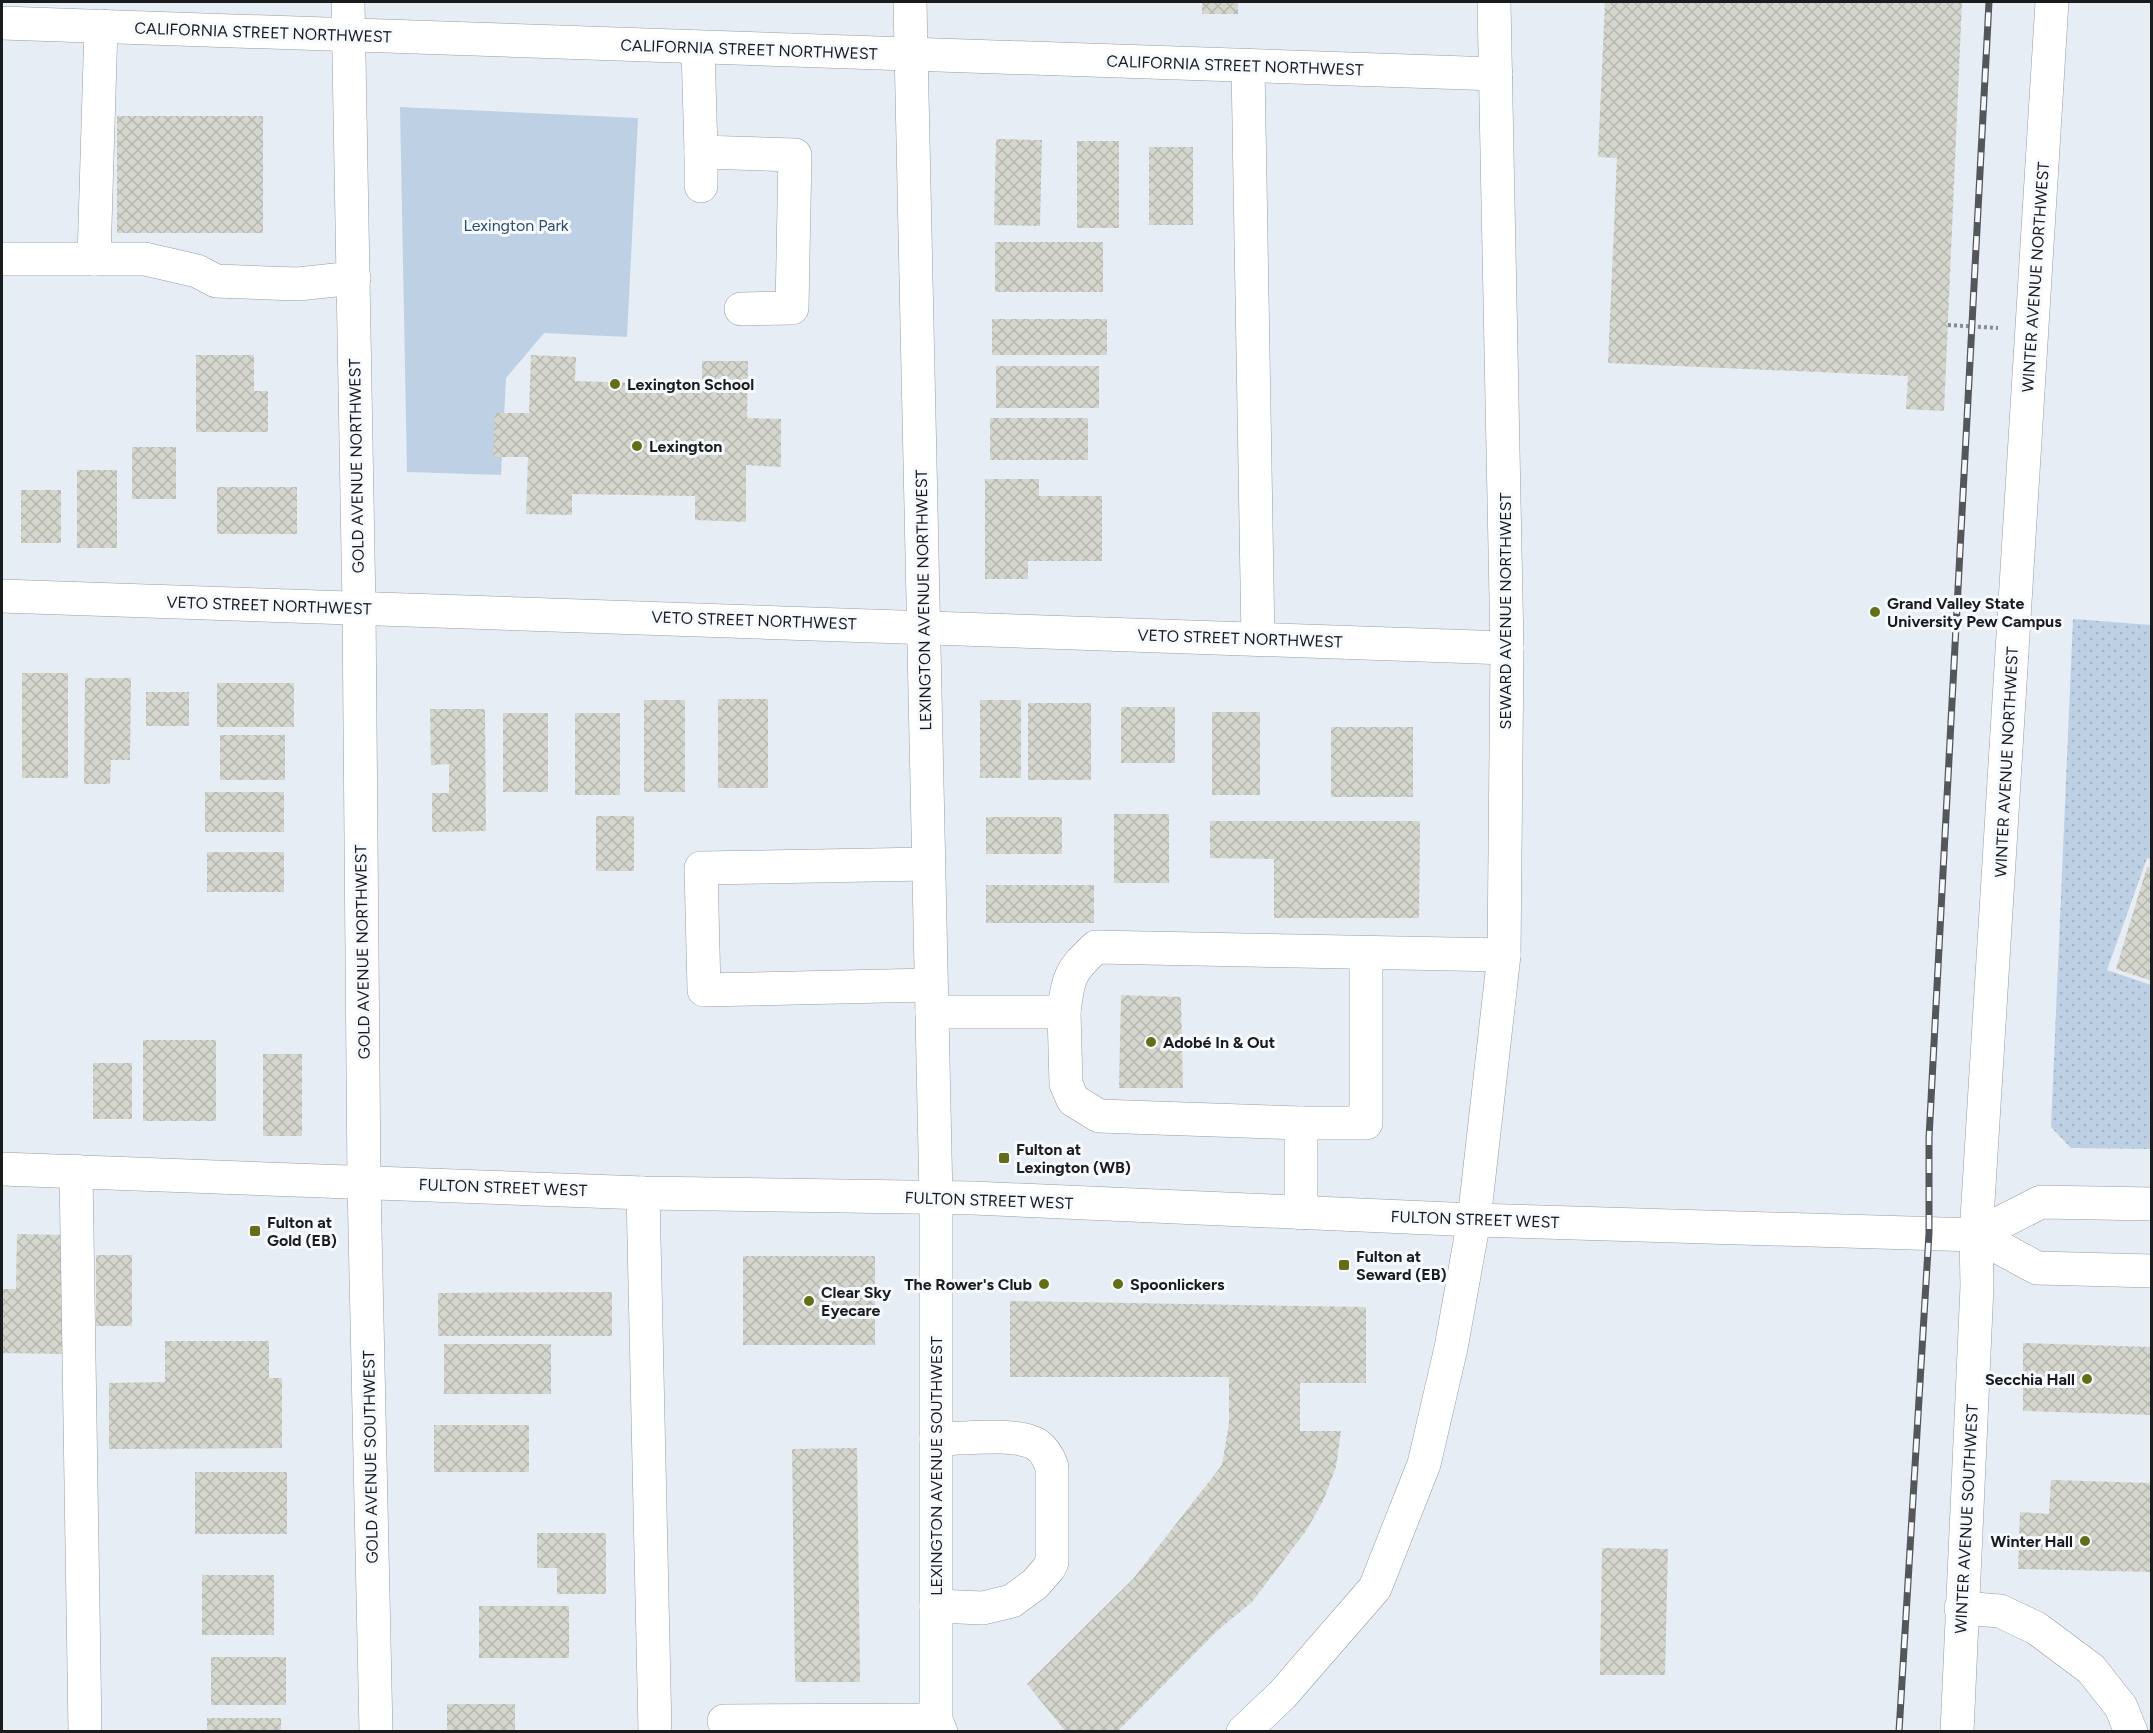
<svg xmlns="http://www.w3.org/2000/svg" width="2153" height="1733" font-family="Figtree,sans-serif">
<defs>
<pattern id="grass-dots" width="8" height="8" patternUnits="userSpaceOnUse" patternTransform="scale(1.5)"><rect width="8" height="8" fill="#bdd0e4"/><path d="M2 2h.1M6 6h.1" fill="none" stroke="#a2b2c3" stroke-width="1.8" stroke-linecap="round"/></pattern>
<pattern id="building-cross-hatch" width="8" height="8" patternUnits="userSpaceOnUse" patternTransform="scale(1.5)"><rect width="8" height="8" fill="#d5d7ce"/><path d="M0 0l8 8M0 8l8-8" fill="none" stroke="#b6b8b0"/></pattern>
</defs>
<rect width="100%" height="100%" fill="#e7edf4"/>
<polygon fill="url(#grass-dots)" points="2073,619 2151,625 2151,859 2147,858 2107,970 2151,985 2151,1149 2071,1148 2051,1127"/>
<polygon fill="#bdd0e4" points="400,107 638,118 627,337 544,333 506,378 501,475 407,472"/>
<g fill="url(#building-cross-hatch)">
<rect x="1202" y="2" width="36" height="12"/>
<polygon points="1605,2 1962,2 1944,411 1906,409 1908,376 1608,363 1617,158 1598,157"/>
<rect x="117" y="116" width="146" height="117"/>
<polygon points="996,139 1042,140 1040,226 994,225"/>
<rect x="1077" y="141" width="42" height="87"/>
<rect x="1149" y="147" width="44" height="78"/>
<rect x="995" y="242" width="108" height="50"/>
<rect x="992" y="319" width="115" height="36"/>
<polygon points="196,355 254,355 254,391 268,391 268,432 196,432"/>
<polygon points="531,355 576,357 575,381 702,385 702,361 748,361 747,418 781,419 781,467 746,465 746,522 695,520 695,496 572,494 572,515 526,514 528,457 493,457 494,436 495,413 529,413"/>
<rect x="996" y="366" width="103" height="42"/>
<rect x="990" y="418" width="98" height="42"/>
<rect x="132" y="447" width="44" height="52"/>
<rect x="77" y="470" width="40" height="78"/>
<polygon points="985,479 1039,479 1039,496 1102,496 1102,561 1028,561 1028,579 985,579"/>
<rect x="217" y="487" width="80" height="47"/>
<rect x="21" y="490" width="40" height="53"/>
<rect x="22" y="673" width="46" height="105"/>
<polygon points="85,678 131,678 130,760 111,760 110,784 84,784"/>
<rect x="217" y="683" width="77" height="44"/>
<rect x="146" y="692" width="43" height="34"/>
<rect x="718" y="699" width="50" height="89"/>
<rect x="644" y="700" width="41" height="92"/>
<rect x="980" y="700" width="41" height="78"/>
<rect x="1028" y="703" width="63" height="77"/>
<rect x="1121" y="707" width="54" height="56"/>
<polygon points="430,709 485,709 486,831 432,832 432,793 449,793 449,764 431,765"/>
<rect x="1212" y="712" width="48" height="83"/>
<rect x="503" y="713" width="45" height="79"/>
<rect x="575" y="713" width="45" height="82"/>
<rect x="1331" y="727" width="82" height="70"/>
<rect x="220" y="735" width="65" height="45"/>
<rect x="205" y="792" width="79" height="40"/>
<rect x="1114" y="814" width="55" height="69"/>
<rect x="596" y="816" width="38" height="55"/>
<rect x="986" y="817" width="76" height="37"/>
<polygon points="1210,821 1420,821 1419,918 1274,918 1274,859 1210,858"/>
<rect x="207" y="852" width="77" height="40"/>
<polygon points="2147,867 2152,868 2152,981 2116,969"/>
<rect x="986" y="885" width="108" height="38"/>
<polygon points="1121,995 1181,997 1183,1088 1119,1088"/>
<rect x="143" y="1040" width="73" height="81"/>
<rect x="263" y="1054" width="39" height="82"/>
<rect x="93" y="1063" width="39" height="56"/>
<polygon points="17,1234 66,1235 65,1354 2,1353 2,1289 16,1289"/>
<rect x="96" y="1255" width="36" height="71"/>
<rect x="743" y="1256" width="132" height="89"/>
<polygon points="612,1292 612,1336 438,1336 438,1293"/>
<polygon points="1010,1301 1366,1307 1366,1383 1300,1383 1300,1431 1341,1431 1336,1467 1323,1501 1306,1531 1252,1602 1217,1631 1117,1732 1066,1732 1027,1684 1133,1579 1222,1465 1229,1423 1229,1377 1010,1377"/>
<polygon points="165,1341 269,1341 269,1378 282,1378 282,1448 109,1449 109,1383 165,1382"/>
<polygon points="2023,1343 2152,1347 2152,1415 2023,1411"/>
<rect x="444" y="1344" width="107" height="50"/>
<rect x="434" y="1425" width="95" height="47"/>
<polygon points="857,1448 860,1682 795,1682 792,1449"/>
<rect x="195" y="1472" width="92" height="62"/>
<polygon points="2051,1480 2152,1483 2152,1572 2018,1569 2020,1512 2049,1514"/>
<polygon points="537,1533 606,1533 606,1594 557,1594 557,1568 537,1568"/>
<polygon points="1602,1548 1668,1549 1665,1675 1600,1675"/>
<rect x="202" y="1575" width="72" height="60"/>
<rect x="479" y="1606" width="90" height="52"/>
<rect x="211" y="1657" width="75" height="48"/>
<rect x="447" y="1704" width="68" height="28"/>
<rect x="207" y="1718" width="74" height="14"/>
</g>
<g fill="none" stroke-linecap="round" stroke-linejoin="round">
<defs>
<g id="minor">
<polyline points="348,2 359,608 364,1183 376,1732"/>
<polyline points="910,2 936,1198 936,1720 941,1732"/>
<polyline points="2,23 1496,74"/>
<polyline points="698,48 701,152 795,155 792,308 741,309"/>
<polyline points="1248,66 1258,639"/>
<polyline points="701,152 701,186"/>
<polyline points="2,259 145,259 197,271 216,281 298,284 354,278"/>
<polyline points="94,259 101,26"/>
<polyline points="2,596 1507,648"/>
<polyline points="927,864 701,868 704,990 931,985"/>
<polyline points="932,1012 1064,1012 1066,1084 1073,1100 1099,1116 1301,1123 1301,1213"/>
<path d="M1064,1012C1068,977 1070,971 1096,947L1504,955"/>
<polyline points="1301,1123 1366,1123 1366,953"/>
<polyline points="76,1171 85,1732"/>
<polyline points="643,1193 655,1732"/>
<path d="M936,1439C961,1439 1015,1432 1036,1444C1045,1450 1049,1458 1052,1467V1562L1049,1568L1035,1584L1012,1601L983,1608L936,1606"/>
<polyline points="1961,1608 2000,1611 2036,1628 2091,1669 2121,1707 2131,1732"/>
<polyline points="724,1721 936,1720"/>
<polyline points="1243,1732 1282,1695 1375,1588 1424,1464 1451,1348 1474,1220 1504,955 1507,648 1494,2"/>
<polyline points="1957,1732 1977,1286 1976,1235 2052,2"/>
</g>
<g id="major">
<polyline points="2,1169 643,1193 973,1198 1474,1220 1976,1235 2037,1268 2152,1271"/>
<polyline points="1976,1235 2041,1202 2152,1204"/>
</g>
</defs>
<use href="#minor" stroke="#969da3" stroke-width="34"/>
<use href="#major" stroke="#969da3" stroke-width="34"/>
<polyline stroke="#888c90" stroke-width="4" stroke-dasharray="3 3" stroke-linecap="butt" points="1948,325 1998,328"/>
<use href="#minor" stroke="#fff" stroke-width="33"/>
<use href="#major" stroke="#fff" stroke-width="33"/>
<defs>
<polyline id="rail" points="1899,1732 1929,1233 1929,1138 1989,2"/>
</defs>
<use href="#rail" stroke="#54575a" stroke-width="7"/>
<use href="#rail" stroke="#f6faff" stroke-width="4.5" stroke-dasharray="14" stroke-linecap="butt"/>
</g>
<g fill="#646e15" stroke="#f6faff" stroke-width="2">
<circle cx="615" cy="384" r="6"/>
<circle cx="637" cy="446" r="6"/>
<circle cx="1875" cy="612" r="6"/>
<circle cx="1151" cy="1042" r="6"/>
<rect x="998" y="1152" width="12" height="12" rx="3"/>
<rect x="249" y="1225" width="12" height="12" rx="3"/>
<rect x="1338" y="1259" width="12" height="12" rx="3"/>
<circle cx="1044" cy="1284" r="6"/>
<circle cx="1118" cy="1284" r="6"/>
<circle cx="809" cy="1301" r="6"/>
<circle cx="2087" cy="1379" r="6"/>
<circle cx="2085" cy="1541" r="6"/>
</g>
<g text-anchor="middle" stroke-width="6" stroke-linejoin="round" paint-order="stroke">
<g font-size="16" fill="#191b1d" stroke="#f6faff">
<text transform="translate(263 32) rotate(2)" y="6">CALIFORNIA STREET NORTHWEST</text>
<text transform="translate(749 49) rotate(2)" y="6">CALIFORNIA STREET NORTHWEST</text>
<text transform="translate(1235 65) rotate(2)" y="6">CALIFORNIA STREET NORTHWEST</text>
<text transform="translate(2035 277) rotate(-86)" y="6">WINTER AVENUE NORTHWEST</text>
<text transform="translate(356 466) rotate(-91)" y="6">GOLD AVENUE NORTHWEST</text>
<text transform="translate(923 600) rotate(-91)" y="6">LEXINGTON AVENUE NORTHWEST</text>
<text transform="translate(269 605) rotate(2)" y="6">VETO STREET NORTHWEST</text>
<text transform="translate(1505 611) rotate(-90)" y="6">SEWARD AVENUE NORTHWEST</text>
<text transform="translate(754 620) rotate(2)" y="6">VETO STREET NORTHWEST</text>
<text transform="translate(1240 638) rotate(2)" y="6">VETO STREET NORTHWEST</text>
<text transform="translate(2006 762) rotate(-87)" y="6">WINTER AVENUE NORTHWEST</text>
<text transform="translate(362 952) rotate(-91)" y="6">GOLD AVENUE NORTHWEST</text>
<text transform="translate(503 1187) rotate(2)" y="6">FULTON STREET WEST</text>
<text transform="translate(989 1200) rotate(2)" y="6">FULTON STREET WEST</text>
<text transform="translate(1475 1219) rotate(2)" y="6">FULTON STREET WEST</text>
<text transform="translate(370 1457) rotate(-91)" y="6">GOLD AVENUE SOUTHWEST</text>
<text transform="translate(936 1466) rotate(-90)" y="6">LEXINGTON AVENUE SOUTHWEST</text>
<text transform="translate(1966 1519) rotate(-87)" y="6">WINTER AVENUE SOUTHWEST</text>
</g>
<g font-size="16" fill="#294c6f" stroke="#f6faff">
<text x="516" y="231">Lexington Park</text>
</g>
<g font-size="16" font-weight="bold" fill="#191b1d" stroke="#f6faff" text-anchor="start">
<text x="627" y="390">Lexington School</text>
<text x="649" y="452">Lexington</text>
<text x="1887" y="609">Grand Valley State<tspan x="1887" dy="18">University Pew Campus</tspan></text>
<text x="1163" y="1048">Adobé In &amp; Out</text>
<text x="1016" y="1155">Fulton at<tspan x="1016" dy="18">Lexington (WB)</tspan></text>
<text x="267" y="1228">Fulton at<tspan x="267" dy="18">Gold (EB)</tspan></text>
<text x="1356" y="1262">Fulton at<tspan x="1356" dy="18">Seward (EB)</tspan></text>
<text x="1032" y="1290" text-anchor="end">The Rower's Club</text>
<text x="1130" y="1290">Spoonlickers</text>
<text x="821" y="1298">Clear Sky<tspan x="821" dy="18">Eyecare</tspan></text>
<text x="2075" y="1385" text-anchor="end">Secchia Hall</text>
<text x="2073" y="1547" text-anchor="end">Winter Hall</text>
</g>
</g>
<rect width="2153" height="1733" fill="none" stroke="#191b1d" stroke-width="6"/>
</svg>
